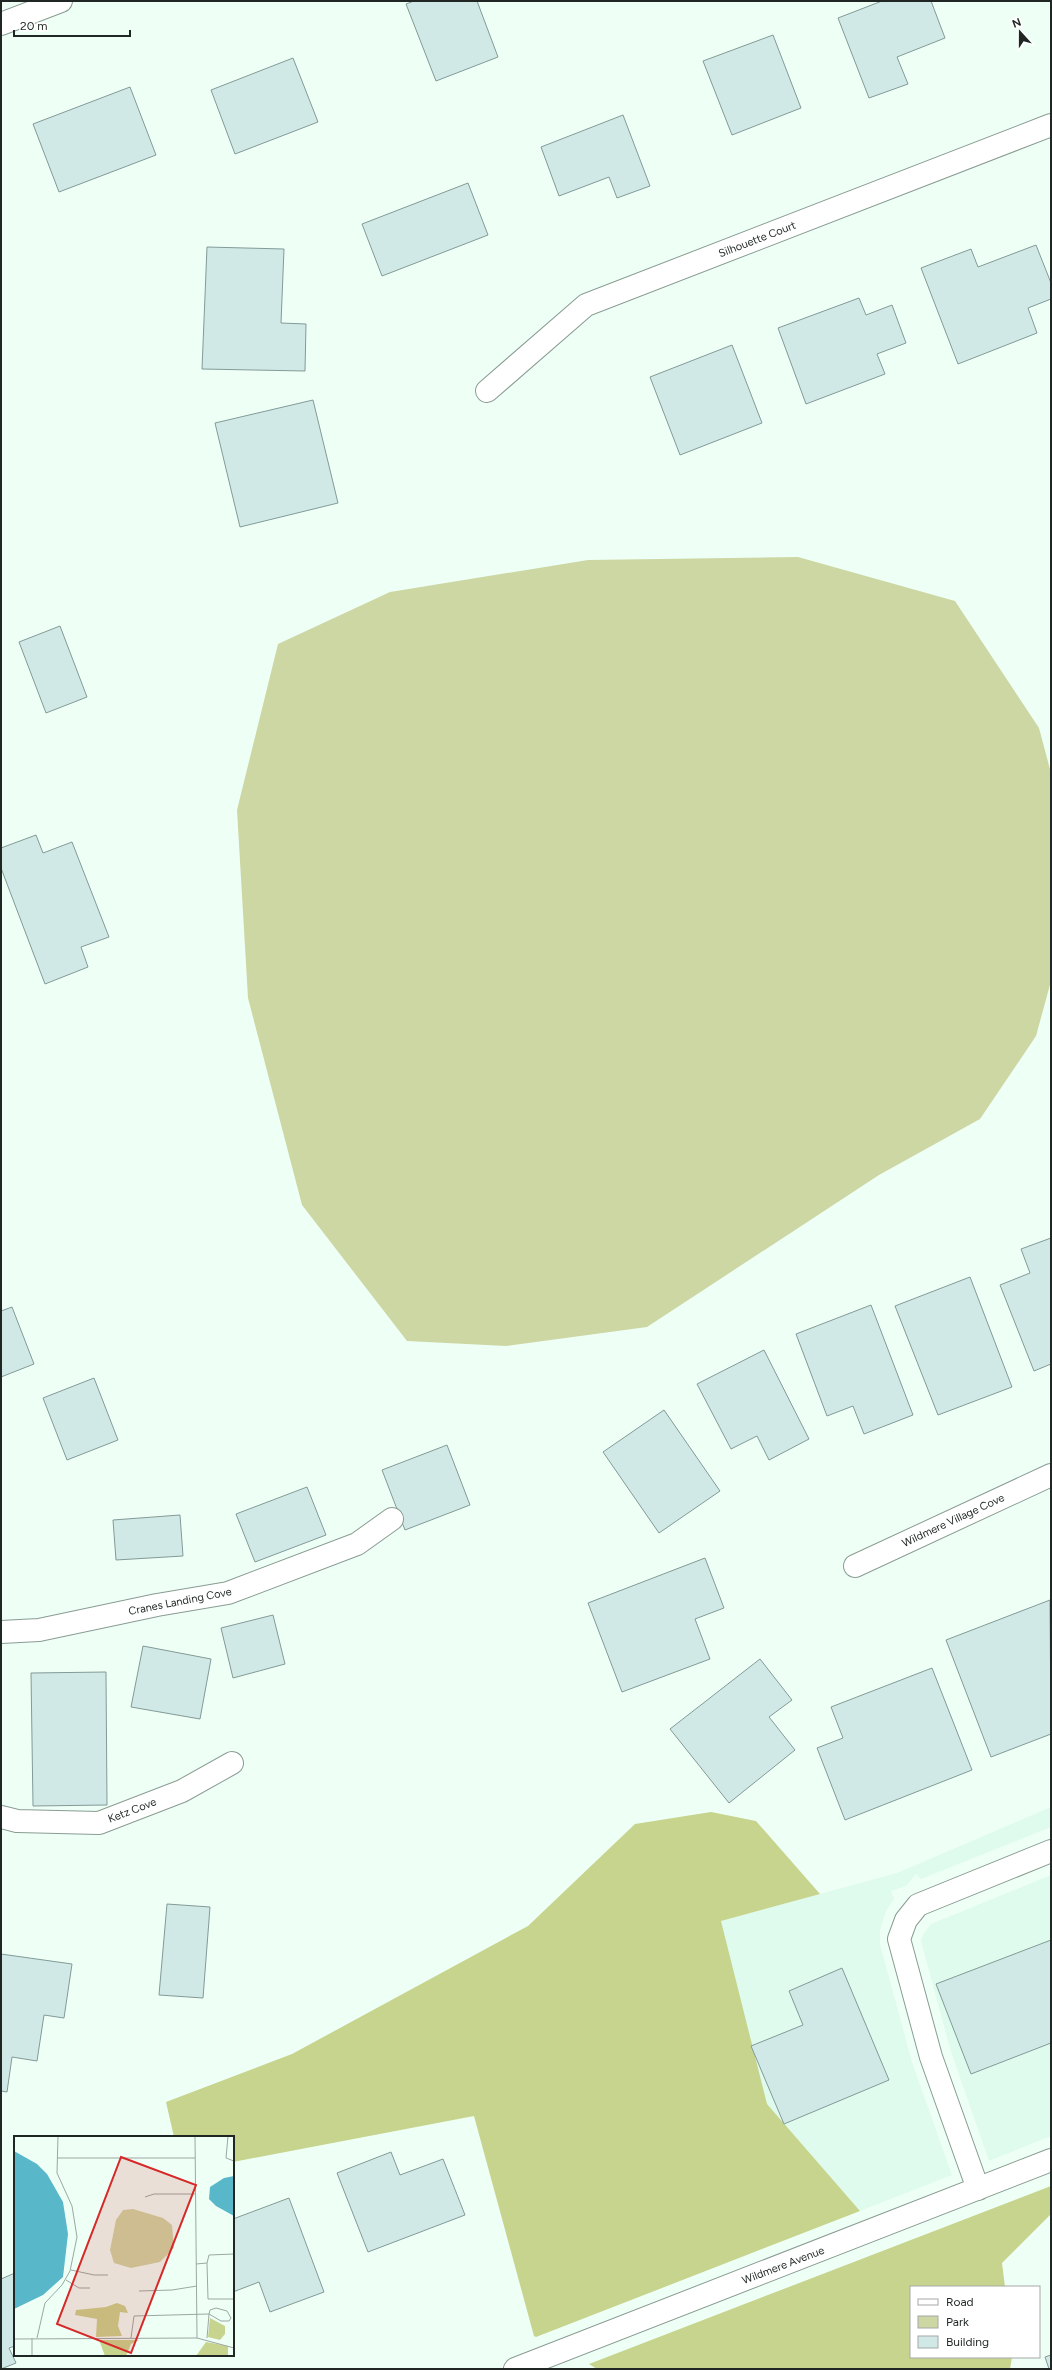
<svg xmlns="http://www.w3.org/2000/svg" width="1052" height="2370" font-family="Figtree,sans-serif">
<rect width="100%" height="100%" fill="#eefff6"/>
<g fill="#defbed">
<polygon points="1051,1807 1051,1827 921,1879 916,1874 906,1886 891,1891 894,1899 886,1911 880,1930 880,1944 912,2062 952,2175 860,2211 767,2104 721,1921 897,1873"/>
<polygon points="1051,1875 1051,2136 989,2161 951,2052 921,1941 924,1933 931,1924"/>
</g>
<polygon fill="#cdd7a4" points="798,557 955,601 1039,728 1051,773 1051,981 1036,1036 980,1119 879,1175 647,1327 506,1346 407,1341 302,1205 248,998 237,810 278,644 390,592 588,560"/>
<g fill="#c7d48d">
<polygon points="711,1812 756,1821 820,1894 721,1921 767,2104 860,2211 536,2337 534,2336 474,2116 233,2162 233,2137 174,2137 166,2102 292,2054 528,1926 635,1824"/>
<polygon points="1051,2186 1051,2214 1002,2263 1005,2287 911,2287 911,2357 1012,2357 1010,2369 597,2369 589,2364"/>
</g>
<g fill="#d0e9e6" stroke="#839a97">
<polygon points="414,1 477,1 498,57 436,81 406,4"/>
<polygon points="882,1 931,1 945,38 897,57 908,84 869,98 838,18"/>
<polygon points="773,35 801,108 732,135 703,61"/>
<polygon points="293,58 318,122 235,154 211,90"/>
<polygon points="130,87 156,155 59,192 33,124"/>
<polygon points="623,115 650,186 617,198 609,177 559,196 541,147"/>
<polygon points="468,183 488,235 382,276 362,224"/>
<polygon points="1036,245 1051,283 1051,299 1028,308 1037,333 958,364 921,268 971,249 978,267"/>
<polygon points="207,247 284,249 281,323 306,324 305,371 202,369"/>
<polygon points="859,298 866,315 892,305 906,343 877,354 885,374 806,404 778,328"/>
<polygon points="732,345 762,423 680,455 650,377"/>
<polygon points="313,400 338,503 240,527 215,423"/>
<polygon points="60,626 87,697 46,713 19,642"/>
<polygon points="36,835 43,853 72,842 109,937 81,947 88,967 45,984 1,868 1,848"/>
<polygon points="1051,1238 1051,1364 1034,1371 1000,1285 1030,1273 1021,1249"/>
<polygon points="970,1277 1012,1387 938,1415 895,1306"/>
<polygon points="871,1305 913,1415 864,1434 853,1406 827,1416 796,1334"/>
<polygon points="12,1307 34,1364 1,1377 1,1311"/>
<polygon points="764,1350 809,1439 769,1460 757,1436 731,1449 697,1384"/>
<polygon points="94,1378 118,1440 67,1460 43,1398"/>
<polygon points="664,1410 720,1491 659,1533 603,1452"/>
<polygon points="447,1445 470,1505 405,1530 382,1470"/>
<polygon points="307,1487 326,1535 255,1562 236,1514"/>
<polygon points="180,1515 183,1556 116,1560 113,1520"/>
<polygon points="705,1558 724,1608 695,1619 710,1659 622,1692 588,1603"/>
<polygon points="1050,1600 1051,1734 991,1757 946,1640"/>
<polygon points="273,1615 285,1664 233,1678 221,1628"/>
<polygon points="143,1646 211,1659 200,1719 131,1707"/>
<polygon points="760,1659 792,1700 769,1717 795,1750 729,1803 670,1729"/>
<polygon points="932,1668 972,1770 845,1820 817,1748 843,1738 831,1707"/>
<polygon points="106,1672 107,1805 33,1806 31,1673"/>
<polygon points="167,1904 210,1907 203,1998 159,1995"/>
<polygon points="1051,1940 1051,2043 971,2074 936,1984"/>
<polygon points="1,1954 72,1964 64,2018 44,2015 37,2061 12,2057 7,2092 1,2091"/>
<polygon points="842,1968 889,2080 784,2124 751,2046 803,2025 789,1991"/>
<polygon points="391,2152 400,2175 443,2159 465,2215 368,2252 337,2173"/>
<polygon points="289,2198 324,2292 270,2312 259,2282 233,2292 233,2219"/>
<polygon points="15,2273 15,2346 9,2348 16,2363 1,2369 1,2279"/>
<polygon points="1051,2355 1051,2369 1049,2369 1045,2357"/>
</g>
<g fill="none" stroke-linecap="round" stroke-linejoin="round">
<defs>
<g id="minor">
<polyline points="1,24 61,1"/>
<polyline points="487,391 586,305 1051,125"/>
<polyline points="855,1566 1051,1475"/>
<polyline points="1,1632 39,1630 157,1605 228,1593 357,1544 392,1519"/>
<polyline points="1,1817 17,1821 99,1823 182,1791 232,1763"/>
<polyline points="978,2189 931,2057 899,1939 906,1920 918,1905 1051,1851"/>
<polyline points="515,2369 1051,2160"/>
</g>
</defs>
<use href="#minor" stroke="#899c93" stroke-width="24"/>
<use href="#minor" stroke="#fff" stroke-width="22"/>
</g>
<g text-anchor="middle" stroke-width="3" stroke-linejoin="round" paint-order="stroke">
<g font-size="11" fill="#1f2623" stroke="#fff">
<text transform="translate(757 239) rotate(-21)" y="4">Silhouette Court</text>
<text transform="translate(953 1520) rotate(-25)" y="4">Wildmere Village Cove</text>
<text transform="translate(180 1601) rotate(-11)" y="4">Cranes Landing Cove</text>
<text transform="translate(132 1810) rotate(-21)" y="4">Ketz Cove</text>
<text transform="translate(783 2265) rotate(-21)" y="4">Wildmere Avenue</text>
</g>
</g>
<g transform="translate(14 2136)">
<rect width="220" height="220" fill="#eefff6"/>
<path d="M119,73L149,82L158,89L160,112L146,126L117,132L100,127L96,114L102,84L109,74Z" fill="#cdd7a4"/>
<path d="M103,167L111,170L114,177L106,176L104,190L108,200L82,201L83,183L61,179L62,174L92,171ZM196,182L211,190V198L206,204L194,201ZM85,204H125L117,208L112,220H91ZM192,206L214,210V220H182Z" fill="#c7d48d"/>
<path d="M0,15L23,28L33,38L49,66L54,98L49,141L29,159L0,173ZM220,40V80L202,70L195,63L196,51L210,42Z" fill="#59b7ca"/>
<path fill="none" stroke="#9ba8a2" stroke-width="1" d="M181,0L183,202M214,0L212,22L220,25M43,22H181M131,61L140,58H182M193,127L194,163H220M182,128L193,127L195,119L220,118V91M57,134L80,139H94M52,144L65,152H76M125,155L158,154L183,150M18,202V220M23,202L31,167L48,149L56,135L63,101L58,70L43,37L44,0M117,202L120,180L195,178L196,174L202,172L213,175L217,182L215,185H207L195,178M193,202L195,178M0,203L183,202L220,212"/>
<path fill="#d62828" fill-opacity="0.15" stroke="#d62828" stroke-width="2" d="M107,21L182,49L117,217L43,188Z"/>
<rect width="220" height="220" fill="none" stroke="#1f2623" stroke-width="2"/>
</g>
<rect width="1052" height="2370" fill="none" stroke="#1f2623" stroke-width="4"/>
<rect x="910" y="2286" width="130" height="72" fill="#ffffff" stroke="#a5a8a7"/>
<rect x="918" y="2299" width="20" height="6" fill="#ffffff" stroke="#a5a8a7"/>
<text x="946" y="2306" font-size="12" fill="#1f2623">Road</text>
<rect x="918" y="2316" width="20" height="12" fill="#cdd7a4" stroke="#a5a8a7"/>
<text x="946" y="2326" font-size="12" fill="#1f2623">Park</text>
<rect x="918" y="2336" width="20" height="12" fill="#d0e9e6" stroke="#a5a8a7"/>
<text x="946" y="2346" font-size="12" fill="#1f2623">Building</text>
<g transform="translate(1020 32) rotate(339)" stroke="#ffffff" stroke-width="3" paint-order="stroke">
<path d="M0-3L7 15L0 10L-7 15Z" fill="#1f2623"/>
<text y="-6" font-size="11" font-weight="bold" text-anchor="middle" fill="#1f2623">N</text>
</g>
<path d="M14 30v6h116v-6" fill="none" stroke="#1f2623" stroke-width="2"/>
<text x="20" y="30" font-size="12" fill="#1f2623" stroke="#ffffff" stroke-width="3" paint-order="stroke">20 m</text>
</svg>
